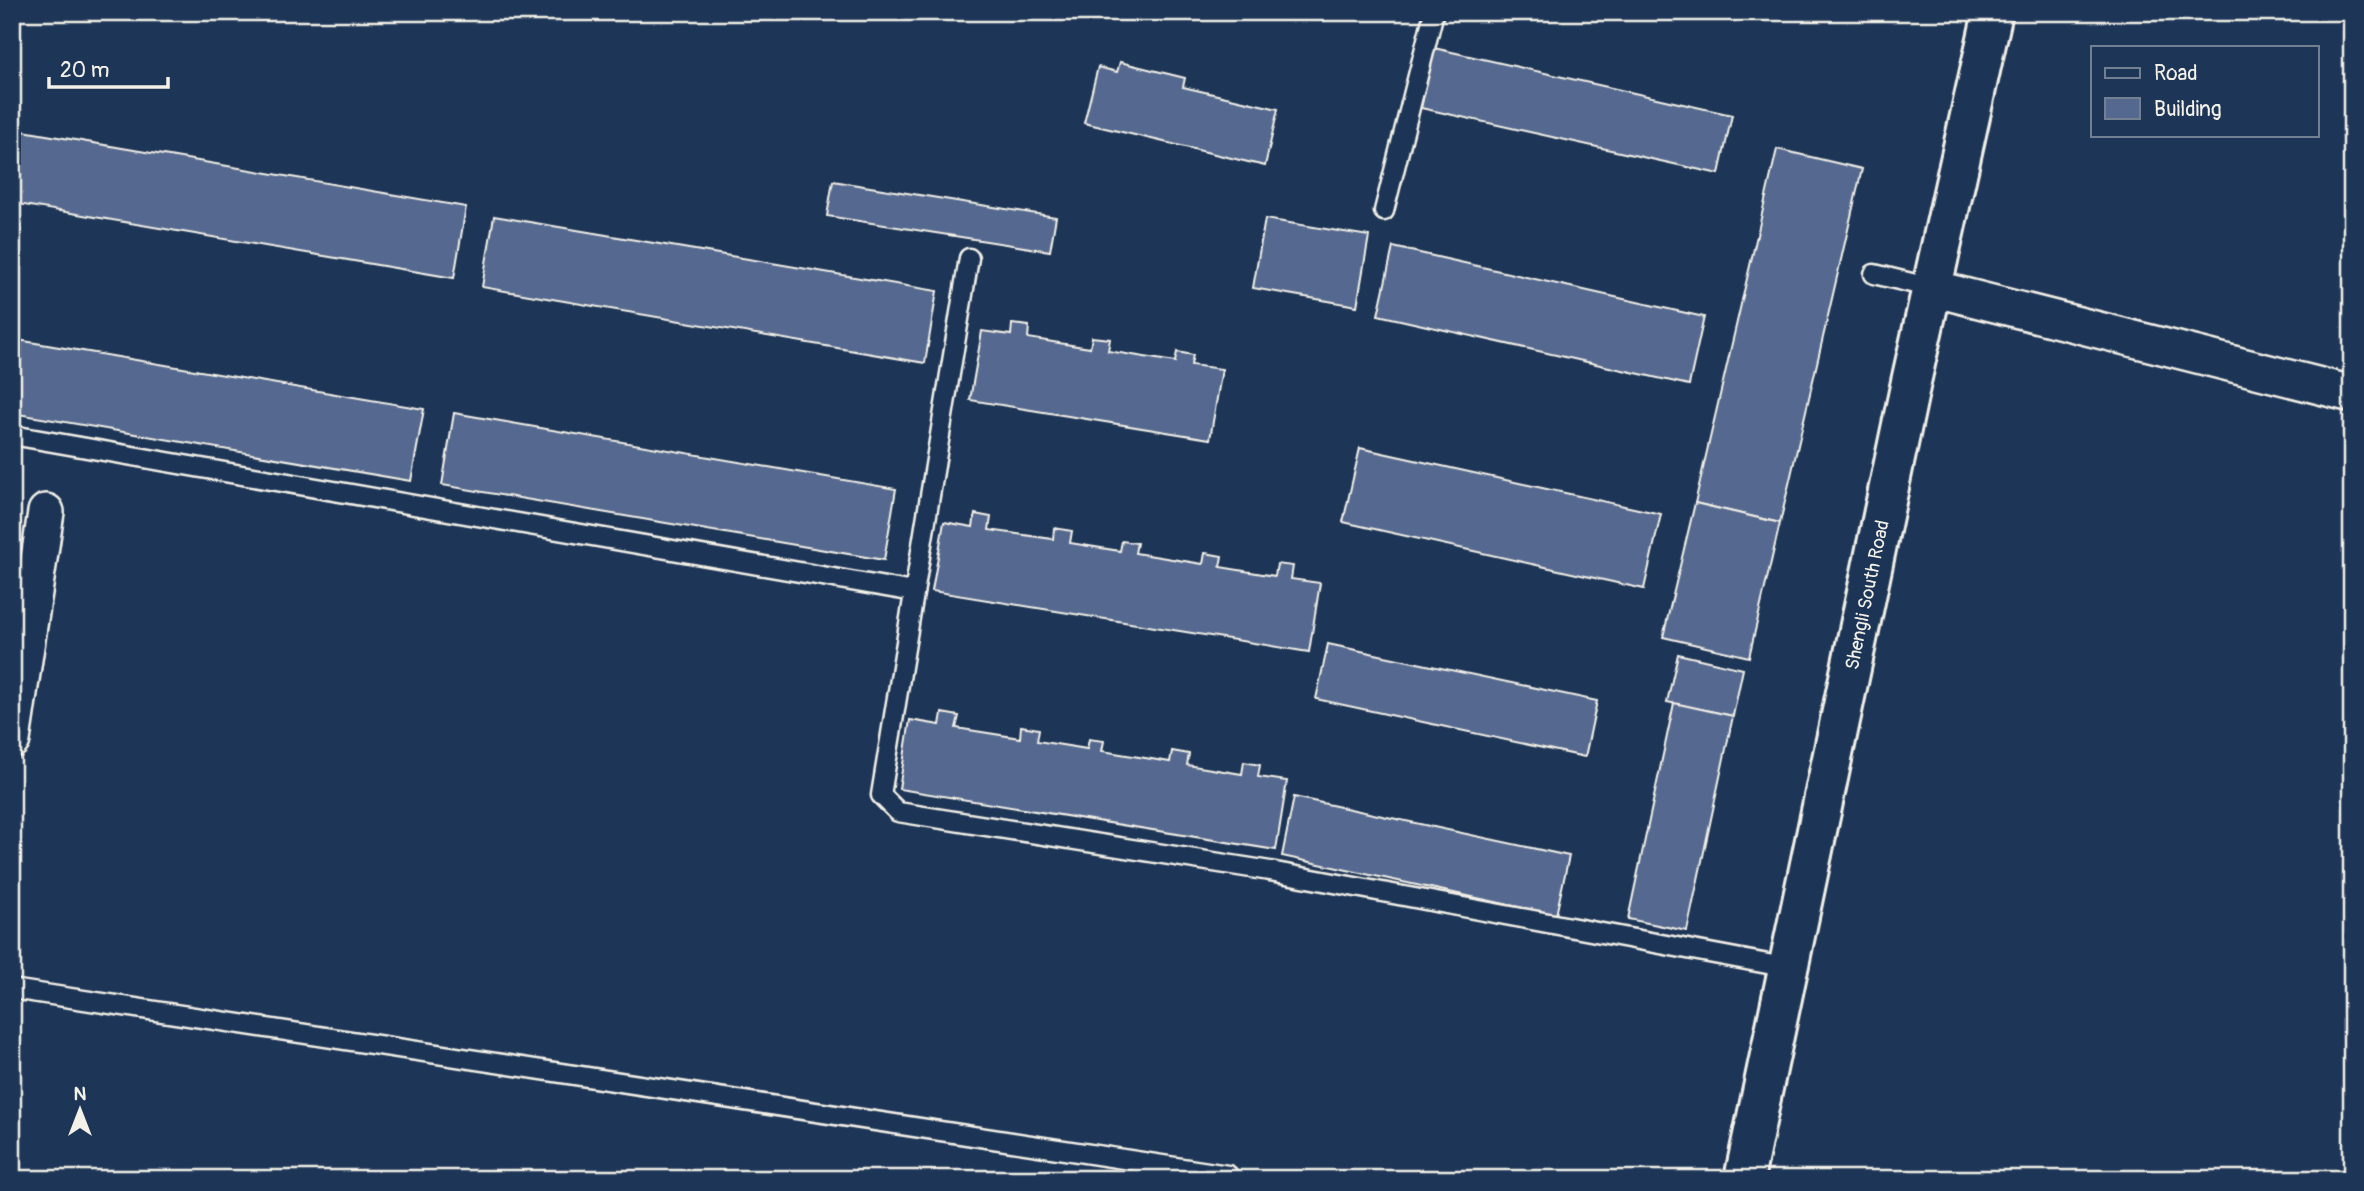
<svg xmlns="http://www.w3.org/2000/svg" width="2364" height="1191" font-family="Pangolin,sans-serif">
<rect width="100%" height="100%" fill="#1d3557"/>
<filter id="ink" filterUnits="userSpaceOnUse"><feTurbulence type="fractalNoise" baseFrequency=".0143" numOctaves="2"/><feDisplacementMap in="SourceGraphic" scale="14" xChannelSelector="R" yChannelSelector="G"/><feConvolveMatrix kernelMatrix="1 2 1 2 8 2 1 2 1" color-interpolation-filters="sRGB"/></filter>
<g filter="url(#ink)">
<g fill="#556990" stroke="#f4f1e8" stroke-width="2">
<polygon points="1434,48 1732,115 1719,174 1421,108"/>
<polygon points="1120,62 1185,78 1183,87 1278,109 1265,166 1084,123 1098,67 1117,72"/>
<polygon points="23,131 466,207 454,278 12,203"/>
<polygon points="1777,149 1862,169 1780,523 1695,503"/>
<polygon points="833,181 1056,217 1050,251 827,216"/>
<polygon points="494,216 937,291 925,363 482,287"/>
<polygon points="1265,219 1369,236 1357,306 1253,288"/>
<polygon points="1393,247 1704,317 1689,385 1378,315"/>
<polygon points="1012,324 1029,326 1028,338 1090,348 1092,337 1110,339 1108,351 1175,362 1177,352 1193,355 1191,365 1222,369 1210,439 970,400 982,331 1011,335"/>
<polygon points="12,339 424,409 411,481 12,413"/>
<polygon points="454,413 896,489 884,560 442,485"/>
<polygon points="1360,448 1661,514 1644,589 1343,522"/>
<polygon points="1695,503 1780,523 1749,657 1663,637"/>
<polygon points="975,514 991,517 989,530 1053,539 1054,528 1072,531 1070,543 1120,551 1122,541 1137,543 1135,553 1203,564 1205,553 1222,556 1220,567 1275,576 1277,564 1293,566 1291,579 1320,583 1309,652 932,591 944,522 973,527"/>
<polygon points="1328,644 1597,701 1585,757 1316,699"/>
<polygon points="1678,654 1743,669 1733,716 1667,702"/>
<polygon points="1674,703 1733,716 1687,931 1628,919"/>
<polygon points="942,713 959,716 956,728 1020,738 1021,726 1039,729 1037,741 1087,749 1089,739 1104,741 1102,751 1170,762 1172,751 1189,754 1187,765 1242,774 1244,762 1260,765 1258,777 1287,781 1276,850 899,789 910,720 940,725"/>
<polygon points="1294,797 1569,856 1556,915 1282,856"/>
</g>
<g fill="none" stroke-linecap="round" stroke-linejoin="round">
<defs>
<g id="lane">
<polyline points="1384,211 1434,12"/>
<polyline points="969,258 881,795 898,812 1270,871 1789,968"/>
<polyline points="1874,274 1932,288"/>
<polyline points="12,435 914,592"/>
<polyline points="12,989 1228,1175"/>
</g>
<g id="street">
<polyline points="1932,288 2352,394"/>
<polyline points="12,740 46,512"/>
</g>
<g id="secondary">
<path id="s1" d="M1744,1179L1911,382L1993,12"/>
</g>
</defs>
<use href="#lane" stroke="#f4f1e8" stroke-width="23"/>
<use href="#street" stroke="#f4f1e8" stroke-width="40"/>
<use href="#secondary" stroke="#f4f1e8" stroke-width="44"/>
<use href="#lane" stroke="#1d3557" stroke-width="18"/>
<use href="#street" stroke="#1d3557" stroke-width="35"/>
<use href="#secondary" stroke="#1d3557" stroke-width="38"/>
</g>
</g>
<g text-anchor="middle" stroke-width="5" stroke-linejoin="round" paint-order="stroke">
<g font-size="19" fill="#f4f1e8" stroke="#1d3557">
<text dy="7" stroke="none"><textPath href="#s1" startOffset="597">Shengli South Road</textPath></text>
</g>
</g>
<rect width="2364" height="1191" fill="none" stroke="#1d3557" stroke-width="42"/>
<rect x="21" y="21" width="2322" height="1149" fill="none" stroke="#f4f1e8" stroke-width="2.5" filter="url(#ink)"/>
<rect x="2091" y="46" width="228" height="91" fill="#1d3557" stroke="#738091" stroke-width="2"/>
<rect x="2105" y="68" width="35" height="10" fill="#1d3557" stroke="#738091" stroke-width="2"/>
<text x="2154" y="80" font-size="21" fill="#f4f1e8">Road</text>
<rect x="2105" y="98" width="35" height="21" fill="#556990" stroke="#738091" stroke-width="2"/>
<text x="2154" y="116" font-size="21" fill="#f4f1e8">Building</text>
<g transform="translate(80 1110)" stroke="#1d3557" stroke-width="5" paint-order="stroke">
<path d="M0-5L12 26L0 18L-12 26Z" fill="#f4f1e8"/>
<text y="-10" font-size="19" font-weight="bold" text-anchor="middle" fill="#f4f1e8">N</text>
</g>
<path d="M49 77v10h119v-10" fill="none" stroke="#f4f1e8" stroke-width="3.5"/>
<text x="60" y="77" font-size="21" fill="#f4f1e8" stroke="#1d3557" stroke-width="5" paint-order="stroke">20 m</text>
</svg>
